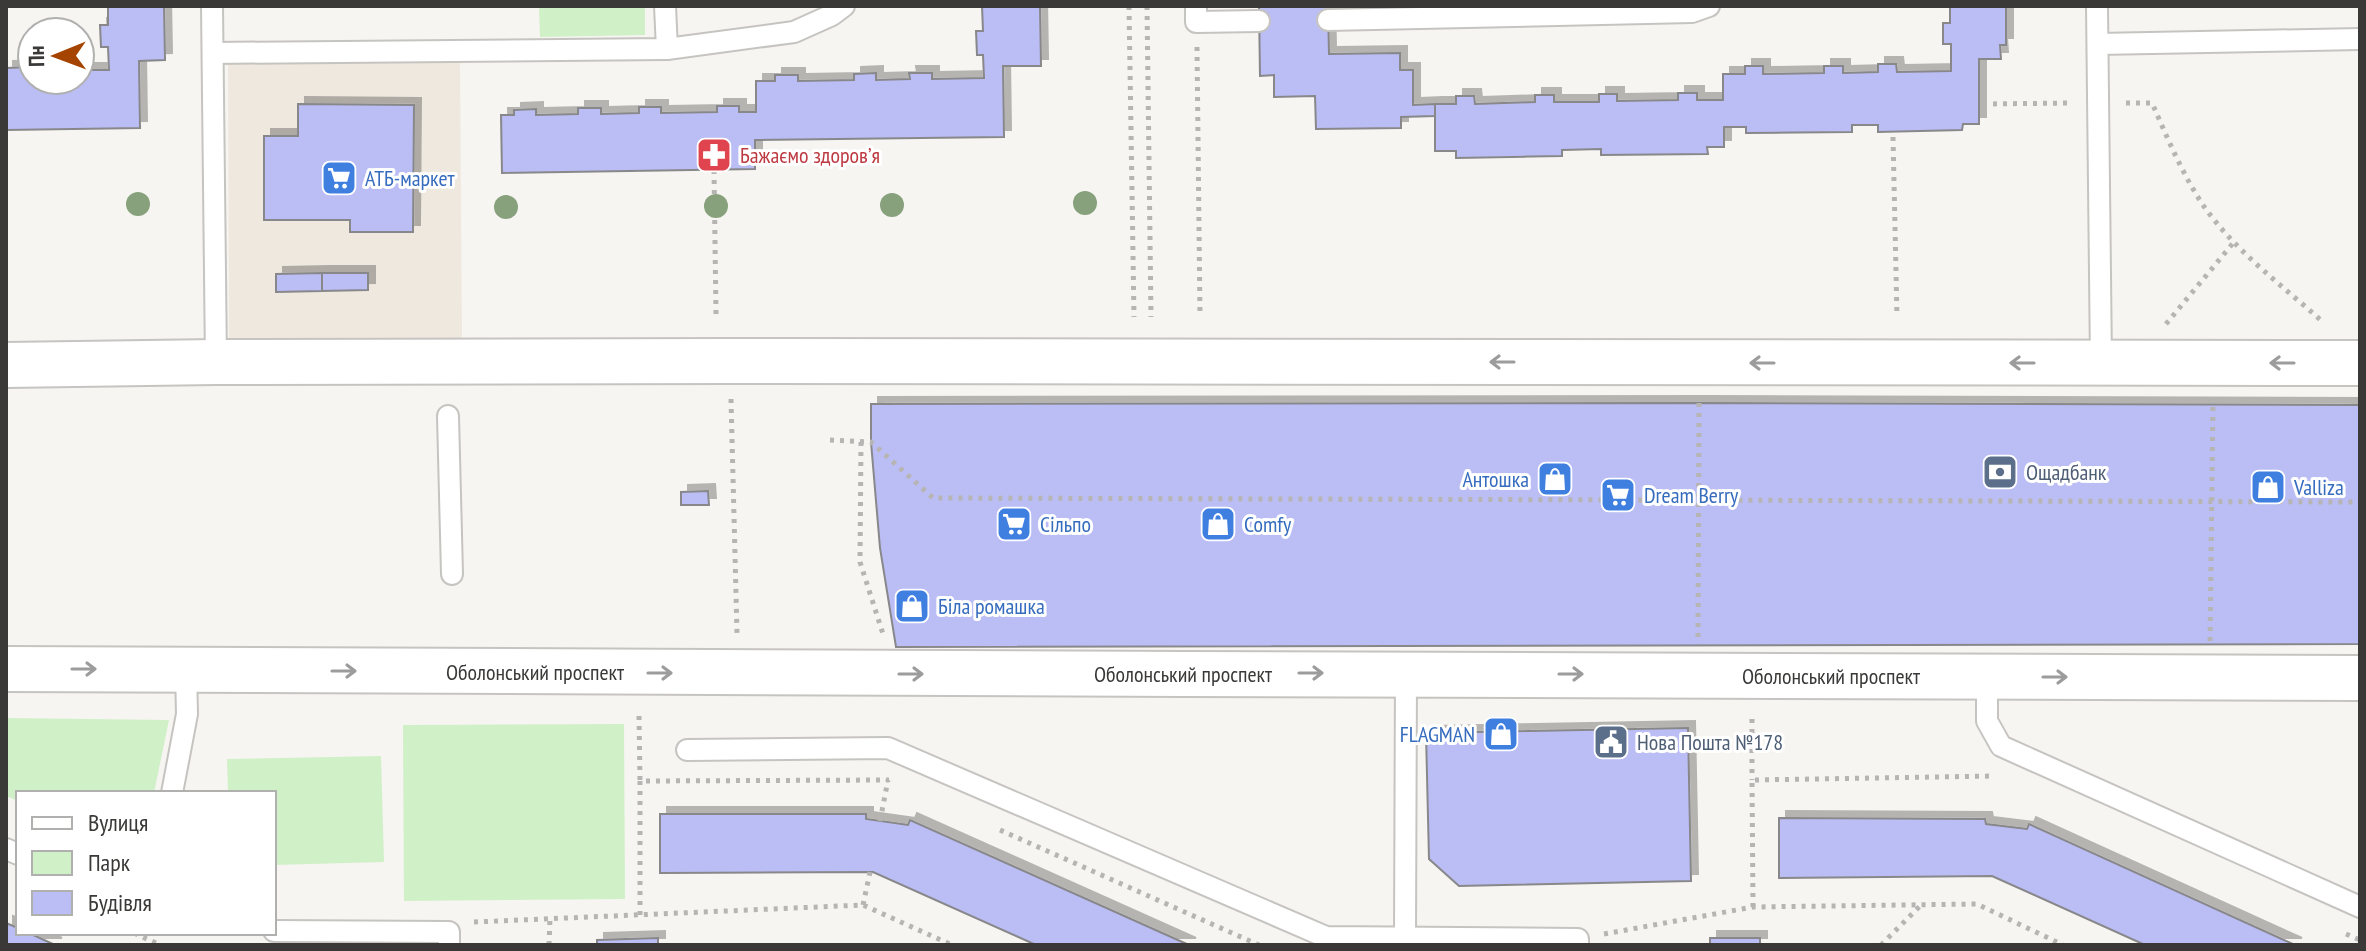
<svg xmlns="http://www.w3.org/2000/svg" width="2366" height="951" font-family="'PT Sans Narrow',sans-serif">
<defs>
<filter id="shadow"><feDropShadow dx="7" dy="-7" stdDeviation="0" flood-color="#0004"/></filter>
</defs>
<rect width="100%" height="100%" fill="#f7f5f2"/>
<polygon fill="#eee8df" points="228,62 460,62 462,340 229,339"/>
<g fill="#d0f0c8">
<polygon points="539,6 645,6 645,35 540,37"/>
<polygon points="6,718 169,720 154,793 18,793 18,801 6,796"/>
<polygon points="624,724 625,899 404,901 403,725"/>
<polygon points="381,756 384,862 274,865 274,793 228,793 227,759"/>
</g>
<g fill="#bbbdf5" stroke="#88888b" stroke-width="2" filter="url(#shadow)">
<polygon points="108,6 164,6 165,60 139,61 140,128 6,130 6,68 32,67 32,80 80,80 80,70 109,70 108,47 101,47 100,25 108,25"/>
<polygon points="982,6 1040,6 1041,66 1003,66 1004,137 755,140 755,169 502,173 501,115 514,115 514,110 536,109 536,115 578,114 578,108 601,108 601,114 639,113 639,107 661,107 661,113 717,112 717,106 739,106 739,112 756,112 756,81 775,81 775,75 798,75 798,81 854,80 854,74 876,73 876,80 910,79 909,73 932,73 932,79 984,78 983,55 977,55 976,31 983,31"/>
<polygon points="1259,6 1328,6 1329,54 1400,53 1400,70 1413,70 1413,105 1435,104 1435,116 1401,117 1401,128 1316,129 1315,96 1274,97 1274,75 1260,76"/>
<polygon points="1950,6 2006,6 2006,45 2000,45 2001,59 1979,59 1979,124 1963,124 1962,130 1878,132 1878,125 1852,125 1852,132 1746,133 1746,127 1724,127 1724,147 1707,147 1708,154 1601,155 1601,149 1562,150 1562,156 1456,158 1456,151 1435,151 1435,104 1456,104 1456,96 1474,96 1475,104 1535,102 1535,95 1554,95 1554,102 1599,102 1599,94 1617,94 1617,101 1678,100 1678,93 1697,93 1697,100 1723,100 1723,74 1745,74 1745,66 1763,66 1763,74 1824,73 1824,66 1843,66 1843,73 1878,72 1878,64 1896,64 1897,72 1951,71 1951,44 1943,44 1943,23 1950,23"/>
<polygon points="298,104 414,105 413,232 350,232 350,220 264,220 264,136 298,136"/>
<polygon points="322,273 322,291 276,292 276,274"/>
<polygon points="322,273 368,273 368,290 322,291"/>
<polygon points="1699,403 2360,405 2360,644 896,647 880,548 871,442 871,404"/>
<polygon points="708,491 709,505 681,505 681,492"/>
<polygon points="1688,728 1691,881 1459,886 1429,859 1426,733"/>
<polygon points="660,814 866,814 866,819 908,825 910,820 1189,945 1036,945 873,872 660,873"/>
<polygon points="1779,818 1985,819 1986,824 2027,829 2029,824 2295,945 2145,945 1992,876 1779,878"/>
<polygon points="6,923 18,928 18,933 29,933 55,945 6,945"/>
<polygon points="658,938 658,945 597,945 597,940"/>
<rect x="1710" y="938" width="50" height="7"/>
</g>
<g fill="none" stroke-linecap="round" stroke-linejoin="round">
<defs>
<g id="lane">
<polyline points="212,6 216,362"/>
<polyline points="665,6 667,49"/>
<polyline points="1196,6 1196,22 1259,21"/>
<polyline points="2097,6 2101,363"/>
<polyline points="1328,20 1692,12 1709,6"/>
<polyline points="2098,44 2360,39"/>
<polyline points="213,53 667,49 794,32 832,15 844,6"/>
<polyline points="448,416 452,574"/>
<polyline points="1987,677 1987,721 2001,746 2360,907"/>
<polyline points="687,750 888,748 1326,937 1578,939 1578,945"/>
<polyline points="172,793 187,714 186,670"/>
<polyline points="6,849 18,854"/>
<polyline points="274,931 449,932 449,945"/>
<polyline points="1405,937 1406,673"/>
</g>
<g id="secondary">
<polyline points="6,365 216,362 730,361 2360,363"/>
<path d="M6,669C791,672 1575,676 2360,678"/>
</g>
</defs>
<use href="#lane" stroke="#c6c4c1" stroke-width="24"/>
<use href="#secondary" stroke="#c6c4c1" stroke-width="48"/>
<g stroke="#b7b5b3" stroke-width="5" stroke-dasharray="4 6" stroke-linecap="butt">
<polyline points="1129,6 1134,317"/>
<polyline points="1147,6 1151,317"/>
<polyline points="1197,47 1200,317"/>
<path d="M2126,103H2152C2167,137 2181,171 2201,202C2233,250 2282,285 2324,323"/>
<polyline points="1983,104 2072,103"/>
<polyline points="1893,137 1897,317"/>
<polyline points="714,170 716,314"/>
<polyline points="2166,324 2234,242"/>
<polyline points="731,399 737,633"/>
<polyline points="830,440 871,442 933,498 2360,502"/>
<polyline points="861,442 860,562 883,634"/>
<polyline points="1698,637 1699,399"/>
<polyline points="2210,641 2213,400"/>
<polyline points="639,716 640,781"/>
<polyline points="1752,719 1752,780"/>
<polyline points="880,821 888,780"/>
<polyline points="1000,830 1259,945"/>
<polyline points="863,905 870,872"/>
<polyline points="1753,907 1752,780 1995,776"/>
<polyline points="640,915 640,781 889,780"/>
<polyline points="474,922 863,905 952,945"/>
<polyline points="134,933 160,945"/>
<polyline points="1604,934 1753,907 1977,904 2063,945"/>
<polyline points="2346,934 2360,940"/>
<polyline points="549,945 550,918"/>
<polyline points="1881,945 1920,906"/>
</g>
<use href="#lane" stroke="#fff" stroke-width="20"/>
<use href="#secondary" stroke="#fff" stroke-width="44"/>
</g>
<g fill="#86a17c">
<circle cx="1085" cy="203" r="12"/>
<circle cx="138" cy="204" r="12"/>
<circle cx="892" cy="205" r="12"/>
<circle cx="716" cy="206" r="12"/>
<circle cx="506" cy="207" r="12"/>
</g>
<defs><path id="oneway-shaft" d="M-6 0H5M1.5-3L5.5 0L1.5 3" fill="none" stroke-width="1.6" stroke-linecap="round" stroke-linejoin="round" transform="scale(2)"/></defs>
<g stroke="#9c9c9c">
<use href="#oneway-shaft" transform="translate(1502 362) rotate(-180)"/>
<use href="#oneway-shaft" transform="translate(1762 363) rotate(-180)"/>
<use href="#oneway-shaft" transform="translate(2022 363) rotate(-180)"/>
<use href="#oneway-shaft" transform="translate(2282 363) rotate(-180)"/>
<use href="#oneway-shaft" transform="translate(84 669)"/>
<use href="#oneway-shaft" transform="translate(344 671)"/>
<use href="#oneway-shaft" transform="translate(660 673)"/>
<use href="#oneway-shaft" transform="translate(1311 673)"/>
<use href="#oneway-shaft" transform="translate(911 674)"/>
<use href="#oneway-shaft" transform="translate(1571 674)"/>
<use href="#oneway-shaft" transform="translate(2055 677)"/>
</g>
<defs>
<symbol id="pharmacy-square" viewBox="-11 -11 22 22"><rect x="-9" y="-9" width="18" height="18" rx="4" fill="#e0444e" stroke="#fff"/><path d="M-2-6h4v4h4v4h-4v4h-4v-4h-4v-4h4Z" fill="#fff"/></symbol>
<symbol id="supermarket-square" viewBox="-11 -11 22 22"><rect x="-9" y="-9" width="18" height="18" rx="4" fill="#3f7fe0" stroke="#fff"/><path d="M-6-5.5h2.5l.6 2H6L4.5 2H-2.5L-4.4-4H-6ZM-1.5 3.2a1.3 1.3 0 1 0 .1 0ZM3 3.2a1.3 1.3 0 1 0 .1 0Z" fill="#fff"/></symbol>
<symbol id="bank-square" viewBox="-11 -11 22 22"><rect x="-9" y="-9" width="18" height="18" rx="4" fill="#5c6f8a" stroke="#fff"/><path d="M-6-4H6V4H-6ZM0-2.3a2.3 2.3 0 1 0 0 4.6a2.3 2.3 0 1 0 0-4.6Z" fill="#fff"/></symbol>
<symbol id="shop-square" viewBox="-11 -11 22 22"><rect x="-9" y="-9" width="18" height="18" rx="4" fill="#3f7fe0" stroke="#fff"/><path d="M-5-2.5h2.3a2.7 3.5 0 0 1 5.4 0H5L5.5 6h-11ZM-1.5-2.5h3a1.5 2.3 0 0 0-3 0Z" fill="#fff"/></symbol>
<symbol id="civic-square" viewBox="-11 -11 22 22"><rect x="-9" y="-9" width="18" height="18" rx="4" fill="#5c6f8a" stroke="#fff"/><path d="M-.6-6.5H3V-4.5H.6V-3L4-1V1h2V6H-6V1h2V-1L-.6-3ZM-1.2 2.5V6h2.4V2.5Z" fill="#fff"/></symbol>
</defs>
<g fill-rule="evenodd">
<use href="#pharmacy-square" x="694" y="135" width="40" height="40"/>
<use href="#supermarket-square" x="319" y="158" width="40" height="40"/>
<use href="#bank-square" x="1980" y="452" width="40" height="40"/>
<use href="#shop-square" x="1535" y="459" width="40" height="40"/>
<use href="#shop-square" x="2248" y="467" width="40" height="40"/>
<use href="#supermarket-square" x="1598" y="475" width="40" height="40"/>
<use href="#supermarket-square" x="994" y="504" width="40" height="40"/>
<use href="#shop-square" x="1198" y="504" width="40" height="40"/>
<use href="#shop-square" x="892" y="586" width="40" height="40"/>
<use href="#shop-square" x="1481" y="714" width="40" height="40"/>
<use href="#civic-square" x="1591" y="722" width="40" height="40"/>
</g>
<g text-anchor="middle" stroke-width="6" stroke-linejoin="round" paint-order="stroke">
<g font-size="22" fill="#be3a42" stroke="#fff" text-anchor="start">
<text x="740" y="163">Бажаємо здоровʼя</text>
</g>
<g font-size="22" fill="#366cbe" stroke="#fff" text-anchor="start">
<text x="365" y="186">АТБ-маркет</text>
<text x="1529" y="487" text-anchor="end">Антошка</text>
<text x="2294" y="495">Valliza</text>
<text x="1644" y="503">Dream Berry</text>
<text x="1040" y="532">Сільпо</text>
<text x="1244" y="532">Comfy</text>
<text x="938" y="614">Біла ромашка</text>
<text x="1475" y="742" text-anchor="end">FLAGMAN</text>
</g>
<g font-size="22" fill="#4e5e75" stroke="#fff" text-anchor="start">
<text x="2026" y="480">Ощадбанк</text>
<text x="1637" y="750">Нова Пошта №178</text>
</g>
<g font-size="22" fill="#3a3938" stroke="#fff">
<text x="535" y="680">Оболонський проспект</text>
<text x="1183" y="682">Оболонський проспект</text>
<text x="1831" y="684">Оболонський проспект</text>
</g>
</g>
<rect width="2366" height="951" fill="none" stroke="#3a3938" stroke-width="16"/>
<rect x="16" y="791" width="260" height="144" fill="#ffffff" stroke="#b0b0af" stroke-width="2"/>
<rect x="32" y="817" width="40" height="12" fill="#ffffff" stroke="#b0b0af" stroke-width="2"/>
<text x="88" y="831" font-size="24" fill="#3a3938">Вулиця</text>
<rect x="32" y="851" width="40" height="24" fill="#d0f0c8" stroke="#b0b0af" stroke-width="2"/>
<text x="88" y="871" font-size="24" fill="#3a3938">Парк</text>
<rect x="32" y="891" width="40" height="24" fill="#bbbdf5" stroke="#b0b0af" stroke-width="2"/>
<text x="88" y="911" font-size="24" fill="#3a3938">Будівля</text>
<g transform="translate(56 56) rotate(269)"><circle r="38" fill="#ffffff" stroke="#b0b0af" stroke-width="2"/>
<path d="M0-6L14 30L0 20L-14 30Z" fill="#a54301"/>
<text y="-12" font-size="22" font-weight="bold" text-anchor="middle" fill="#3a3938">Пн</text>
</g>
</svg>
